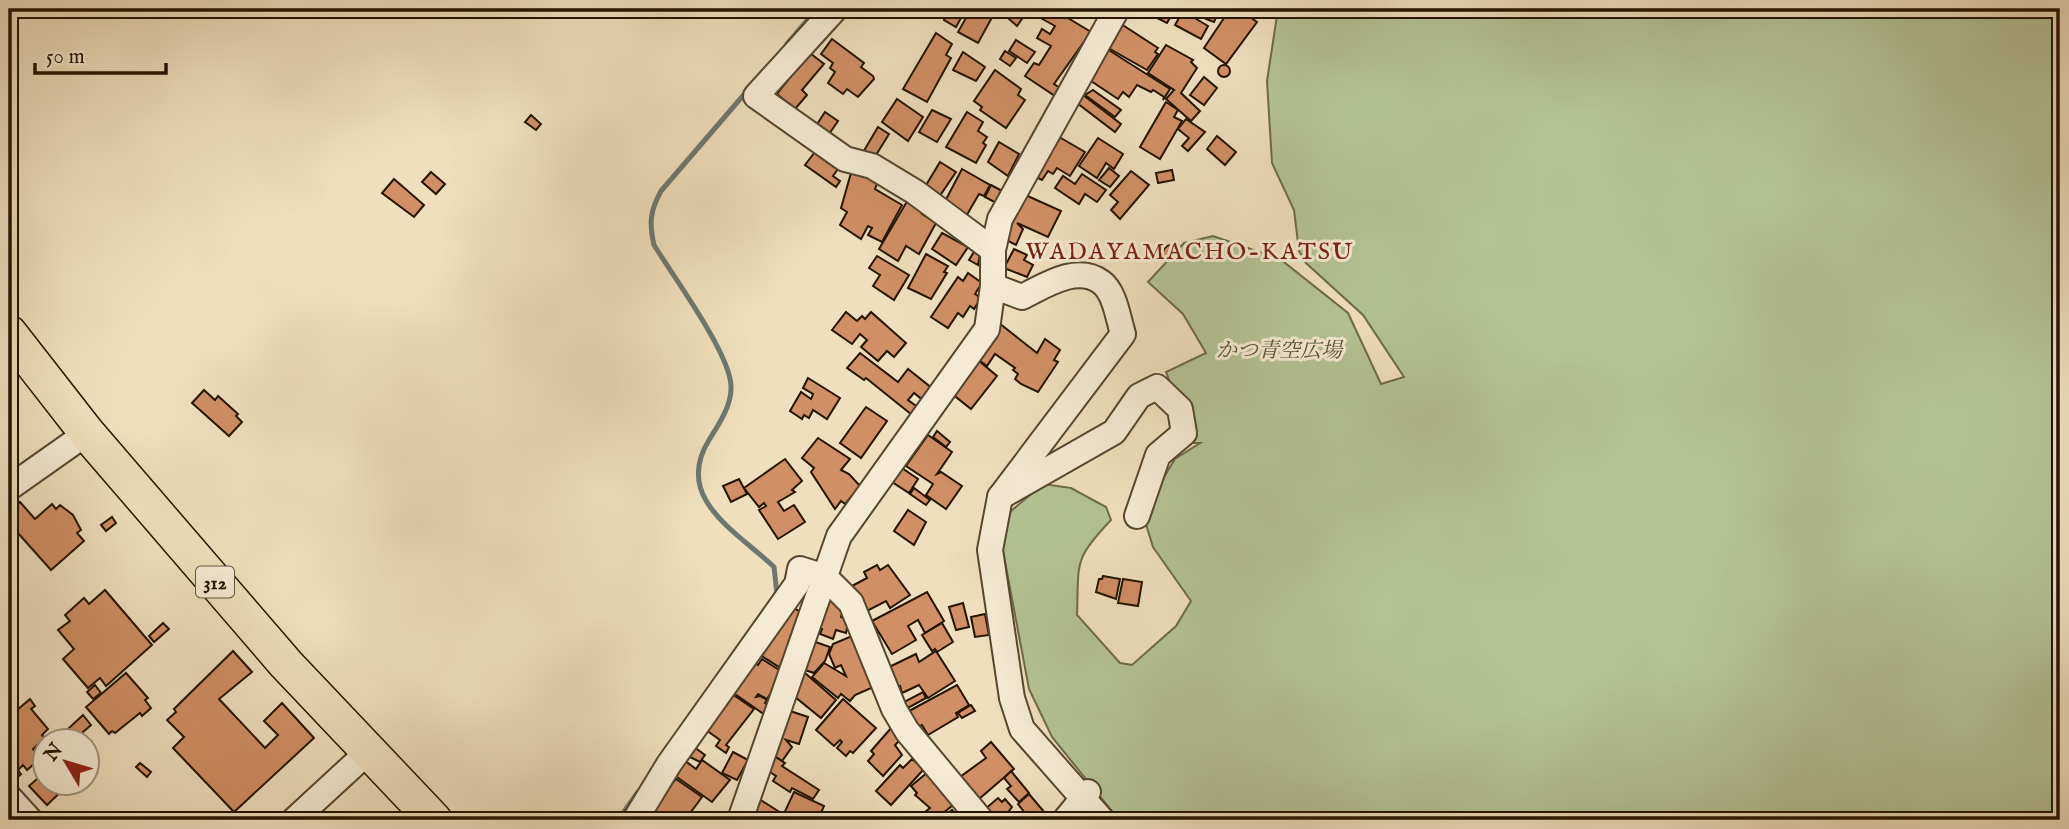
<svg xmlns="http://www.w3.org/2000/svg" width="2069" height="829" font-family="'IM FELL English','Noto Serif JP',serif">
<rect width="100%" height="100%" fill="#efdfbc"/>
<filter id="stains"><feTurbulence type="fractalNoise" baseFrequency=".00286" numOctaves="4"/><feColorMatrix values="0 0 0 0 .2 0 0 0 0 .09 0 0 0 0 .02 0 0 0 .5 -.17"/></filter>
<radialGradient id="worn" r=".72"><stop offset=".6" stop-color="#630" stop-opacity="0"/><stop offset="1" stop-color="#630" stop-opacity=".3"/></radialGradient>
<path fill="#b4c395" stroke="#6c6b4a" stroke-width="2" d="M1278,9H2060V820H1119L1052,737L1029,689L1003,551L1005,523L1011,511L1043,484L1071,488L1106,507L1111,520C1073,560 1079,561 1077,615L1120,663L1132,665L1176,626L1191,601L1153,547L1145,521V508L1175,459L1200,443H1194L1166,372L1206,353L1183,314L1148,282L1184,243L1213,236L1280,259L1348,313L1381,384L1404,377L1363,315L1306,263L1299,251L1294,210L1272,163L1267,81Z"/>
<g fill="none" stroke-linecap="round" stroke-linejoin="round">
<g stroke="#6c786f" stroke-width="5">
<polyline points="787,44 817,9"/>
<path d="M747,91L661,191C650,211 649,223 654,245C673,276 730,353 731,386C732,405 719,424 709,440C673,498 736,531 774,567L777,594"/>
<polyline points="618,820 638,792"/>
</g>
</g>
<g fill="#d08f64" stroke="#231300" stroke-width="2">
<polygon points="949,9 1001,9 999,13 995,12 978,43 958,32 966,18 962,16 956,27 944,20"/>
<polygon points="1017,9 1026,13 1017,26 1009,19"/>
<polygon points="1042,9 1053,9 1091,32 1054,84 1060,88 1055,96 1025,76 1034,63 1039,65 1051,46 1037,38 1042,29 1050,34 1055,26 1037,16"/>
<polygon points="1057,9 1086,9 1078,18"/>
<polygon points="1127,9 1175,9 1167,23 1149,14 1146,18"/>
<polygon points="1203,9 1220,9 1214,22 1206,19 1209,12"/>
<polygon points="1230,9 1238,14 1240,10 1257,22 1226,64 1204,48"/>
<polygon points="1183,11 1208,26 1201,39 1175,25"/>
<polygon points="1118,22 1158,48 1155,52 1158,54 1147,70 1103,45"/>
<polygon points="936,33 952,44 946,55 951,58 927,102 903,89"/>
<polygon points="832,39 864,63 861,67 873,76 874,79 858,97 847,89 843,94 828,83 835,72 830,68 833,63 821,54"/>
<polygon points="1016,40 1035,52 1027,63 1009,51"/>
<polygon points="1166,45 1193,60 1191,62 1197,68 1181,93 1200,111 1191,121 1166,99 1174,90 1148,73"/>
<polygon points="1107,49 1170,89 1163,100 1164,97 1153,90 1151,92 1137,85 1129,97 1123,92 1118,99 1088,79"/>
<polygon points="806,50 824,64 802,90 807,95 795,109 777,94 788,80 785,77"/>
<polygon points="1005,51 1016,58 1010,66 1000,59"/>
<polygon points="963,52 985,67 976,81 953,70"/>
<circle cx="1224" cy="71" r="6"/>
<polygon points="995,70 1021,89 1018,95 1025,100 1006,128 980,110 982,107 974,101"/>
<polygon points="1204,77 1217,88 1204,105 1190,95"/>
<polygon points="1093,90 1121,110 1115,117 1085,95"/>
<polygon points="1083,95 1121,124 1115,132 1077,103"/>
<polygon points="897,99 923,117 908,141 882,122"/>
<polygon points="1166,102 1178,110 1174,117 1182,121 1160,159 1140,147"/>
<polygon points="932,110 951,119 937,142 919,132"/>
<polygon points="825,112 838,121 827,137 814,129"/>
<polygon points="967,112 983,122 978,131 987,137 983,143 986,145 976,163 946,147"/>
<polygon points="531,115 541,124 536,130 525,122"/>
<polygon points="1186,119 1205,132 1188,151 1182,146 1189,138 1178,129"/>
<polygon points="878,127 889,134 873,160 862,154"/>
<polygon points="1054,134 1085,152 1070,176 1057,168 1053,174 1048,171 1042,180 1030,174"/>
<polygon points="1217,136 1236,152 1225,165 1207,149"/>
<polygon points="1098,138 1123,154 1114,169 1106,163 1097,178 1079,166"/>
<polygon points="999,142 1019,154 1008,176 988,162"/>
<polygon points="818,148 831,157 827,162 838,169 833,176 840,181 836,187 805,165"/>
<polygon points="940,162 956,172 939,197 922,192"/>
<polygon points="853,166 879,179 875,189 902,205 882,242 868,235 872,228 868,226 861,239 840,225 847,212 841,208"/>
<polygon points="1109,168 1119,176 1110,187 1099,180"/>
<polygon points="962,169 990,185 984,196 979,194 964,220 942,207"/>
<polygon points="1172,170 1174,180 1158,183 1156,173"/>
<polygon points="1131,171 1149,185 1120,219 1111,210 1118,202 1110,195"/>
<polygon points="431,172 445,184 436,194 422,182"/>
<polygon points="1082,174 1106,190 1097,202 1085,194 1079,204 1055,188 1063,176 1075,184"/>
<polygon points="394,179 424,205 414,217 382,193"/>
<polygon points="991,185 1004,192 998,204 985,197"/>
<polygon points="1021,193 1061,211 1048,237 1017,223 1023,229 1016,245 1004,239"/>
<polygon points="909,198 926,208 922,214 936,223 919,254 906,246 898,261 879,249"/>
<polygon points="942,233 968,247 956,265 932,249"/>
<circle cx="1171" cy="253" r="8"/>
<polygon points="977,247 981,250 978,265 969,260"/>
<polygon points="1014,249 1027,255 1024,260 1033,265 1027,277 1004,268"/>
<polygon points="926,254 948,266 944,272 947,273 931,299 908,288"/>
<polygon points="877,256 909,275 894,300 873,286 880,275 869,268"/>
<polygon points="968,273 982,283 975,294 981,298 974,309 970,306 963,317 958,313 948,328 931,317 958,277 963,281"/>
<polygon points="846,312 857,321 862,316 865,319 871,312 906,343 894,357 887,351 878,361 861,347 867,340 860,334 852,344 832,330"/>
<polygon points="999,323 1037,353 1045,339 1060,350 1054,360 1058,362 1038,392 1021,384 1015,379 1018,374 1013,370 1015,368 995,354 987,366 976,358"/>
<polygon points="860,353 898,382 908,369 933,389 924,401 914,393 908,400 919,408 912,415 866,378 864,380 847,368"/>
<polygon points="978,360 997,376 971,409 951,393"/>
<polygon points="808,378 840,398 827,419 813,410 809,418 804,415 802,419 790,411 801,392 811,399 813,394 803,388"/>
<polygon points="204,390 215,400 218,396 238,414 236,416 242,422 229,436 192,403"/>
<polygon points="866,407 887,421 861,458 840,443"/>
<polygon points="937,431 950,442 946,447 933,437"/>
<polygon points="928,435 952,452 937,474 941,472 962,486 946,509 926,495 933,484 906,466"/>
<polygon points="818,438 850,459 841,470 849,474 862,488 853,499 851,497 845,504 841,501 835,509 811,472 814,468 802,458"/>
<polygon points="785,459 802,481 792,490 795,492 778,502 784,511 794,505 805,522 778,539 759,510 766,506 764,503 759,507 744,488"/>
<polygon points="899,466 918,479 909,493 889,480"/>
<polygon points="739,479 747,494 731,502 723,486"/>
<polygon points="914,488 930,500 926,505 910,494"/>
<polygon points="20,502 35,519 52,504 56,509 60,505 73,515 81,530 77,533 84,541 51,570 9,523 9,513"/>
<polygon points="908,510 926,522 914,545 894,531"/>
<polygon points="112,517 116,523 106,531 101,525"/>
<polygon points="877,565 880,570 888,565 910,595 890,608 886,601 867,611 852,586 867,578 864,572"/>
<polygon points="1103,576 1120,579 1116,599 1096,592 1099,579 1102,579"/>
<polygon points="1123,579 1142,582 1138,606 1118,603"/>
<polygon points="105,590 152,645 106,686 100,678 88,688 63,659 74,649 58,630 70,621 65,615 84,598 89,604"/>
<polygon points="927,592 944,621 925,633 918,620 908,626 916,640 892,654 872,621"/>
<polygon points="824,597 845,606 841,617 854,622 851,630 847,628 846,633 836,630 833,639 820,634 822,629 813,626"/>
<polygon points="963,603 969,627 956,630 949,607"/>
<polygon points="791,606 805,615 795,641 779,667 760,655"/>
<polygon points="985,614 989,635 975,637 971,617"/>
<polygon points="163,623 169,629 154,642 149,636"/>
<polygon points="942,623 953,642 937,652 935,649 932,651 922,635"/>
<polygon points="852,636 878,685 855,695 850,701 841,694 838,698 812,677 824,663 846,676 841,665 835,668 829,654 833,644"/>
<polygon points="807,639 830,647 825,661 814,673 799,668"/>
<polygon points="233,651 252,672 219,699 265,748 278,735 264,721 282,703 314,738 234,812 173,748 184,737 167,720 176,712 174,709"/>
<polygon points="936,651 955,681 928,698 919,685 902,693 900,686 896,688 887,668 916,654 919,662"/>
<polygon points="762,659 784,673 767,699 758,694 756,697 760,696 767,700 765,703 770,707 765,715 732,692 752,662 758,665"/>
<polygon points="126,673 148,698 145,700 151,708 142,716 140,713 115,733 112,731 109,734 86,707"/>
<polygon points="805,673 836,700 821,718 789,692"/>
<polygon points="95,685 101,693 93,699 87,692"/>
<polygon points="957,685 969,705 956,713 958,717 928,735 922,725 918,727 909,711"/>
<polygon points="923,692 926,698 906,709 902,703"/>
<polygon points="732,694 754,709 726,745 729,747 726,753 716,746 720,740 706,730"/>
<polygon points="30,699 35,706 31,709 48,729 42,735 45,738 33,749 41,758 27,770 23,765 18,770 21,774 11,783 9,717"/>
<polygon points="843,699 876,728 853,753 850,751 846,756 837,748 842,742 840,740 834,746 816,730"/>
<polygon points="971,705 975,711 962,718 958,713"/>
<polygon points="784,709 808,717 799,744 786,740 792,747 782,761 769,752"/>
<polygon points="83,715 91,725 76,738 68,729"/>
<polygon points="892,727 903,737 895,745 902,755 883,776 868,761 874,754 871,751"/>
<polygon points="991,742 1014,769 979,799 960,777 986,758 981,751"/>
<polygon points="694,747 705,755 700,762 688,756"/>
<polygon points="733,752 748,760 737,780 722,773"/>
<polygon points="772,755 785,763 782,766 819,790 813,799 792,788 790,792 773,781 776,776 764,768"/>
<polygon points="912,759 924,769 891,805 876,791 900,765 903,768"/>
<polygon points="684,760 696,769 702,760 730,780 712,802 674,775"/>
<polygon points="140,763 151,772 147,777 136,767"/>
<polygon points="46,771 46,784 69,784 47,805 29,786"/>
<polygon points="1011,771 1029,793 1019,802 1007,789 1011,786 1004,778"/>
<polygon points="928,772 954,804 935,820 915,820 930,808 915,795 917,793 911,786"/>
<polygon points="676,779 702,797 685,820 637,820"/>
<polygon points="794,792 824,806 818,820 781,820"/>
<polygon points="1029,794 1051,820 993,820 984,810 998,798 1002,802 1005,799 1012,807 1009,811 1016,820 1025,813 1018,804"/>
<polygon points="759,799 778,811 772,820 759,820 749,814"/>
<polygon points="952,810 961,820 940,820"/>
</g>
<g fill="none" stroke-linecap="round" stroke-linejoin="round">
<defs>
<g id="minor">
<polyline points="835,9 756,96 845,159 872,166 915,192 993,250"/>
<path d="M993,286L1022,297C1044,286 1077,264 1101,282C1115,292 1118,318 1123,334L1000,497L1114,432L1139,396L1157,387L1180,409L1184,433L1158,455L1137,516"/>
<polyline points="9,488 87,433"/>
<polyline points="1000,497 990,550 1012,698 1022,729 1102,820"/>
<polyline points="9,797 30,820"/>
<polyline points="294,820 370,750"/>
<polyline points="635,820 669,764 797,584 800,569 825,577 851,603 894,709 907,731 981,820"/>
<polyline points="740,820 839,536 987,329 993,286 993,250 1000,219 1117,9"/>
<polyline points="1065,820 1088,792"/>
</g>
<polyline id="highway" points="9,333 87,433 286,664 434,820"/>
</defs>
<use href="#minor" stroke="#56462f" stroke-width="28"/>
<use href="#highway" stroke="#231300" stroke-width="38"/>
<use href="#minor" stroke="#f5ead3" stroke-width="24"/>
<use href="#highway" stroke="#efdfbc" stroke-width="35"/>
</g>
<g text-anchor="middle" stroke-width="6" stroke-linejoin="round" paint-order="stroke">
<rect fill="#f5ead3" stroke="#62543f" stroke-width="2" x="196" y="566.5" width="38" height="31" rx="5"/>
<g font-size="19" font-weight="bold" fill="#231300">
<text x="215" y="589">312</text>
</g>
<g font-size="21" font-style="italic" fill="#565134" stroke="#f5ead3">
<text x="1279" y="357">かつ青空広場</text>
</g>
<g font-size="24" letter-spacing="2" fill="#7a1f14" stroke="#f5ead3">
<text x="1190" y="259">WADAYAMACHO-KATSU</text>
</g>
</g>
<rect width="2069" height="829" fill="none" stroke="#efdfbc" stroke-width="35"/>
<rect x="10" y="10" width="2048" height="808" fill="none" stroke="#231300" stroke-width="3.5"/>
<rect x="18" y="18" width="2034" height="794" fill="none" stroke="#231300" stroke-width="2"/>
<g transform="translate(66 762) rotate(308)"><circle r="33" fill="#f5ead3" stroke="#a1947f" stroke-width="2"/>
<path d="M0-5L12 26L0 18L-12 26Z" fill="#8f2418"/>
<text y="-10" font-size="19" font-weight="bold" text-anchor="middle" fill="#231300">N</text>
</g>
<path d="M35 63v10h131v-10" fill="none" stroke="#231300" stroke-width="3.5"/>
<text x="46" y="63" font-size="21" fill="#231300" stroke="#f5ead3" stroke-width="5" paint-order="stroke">50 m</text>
<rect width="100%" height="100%" filter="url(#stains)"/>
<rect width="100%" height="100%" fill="url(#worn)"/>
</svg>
